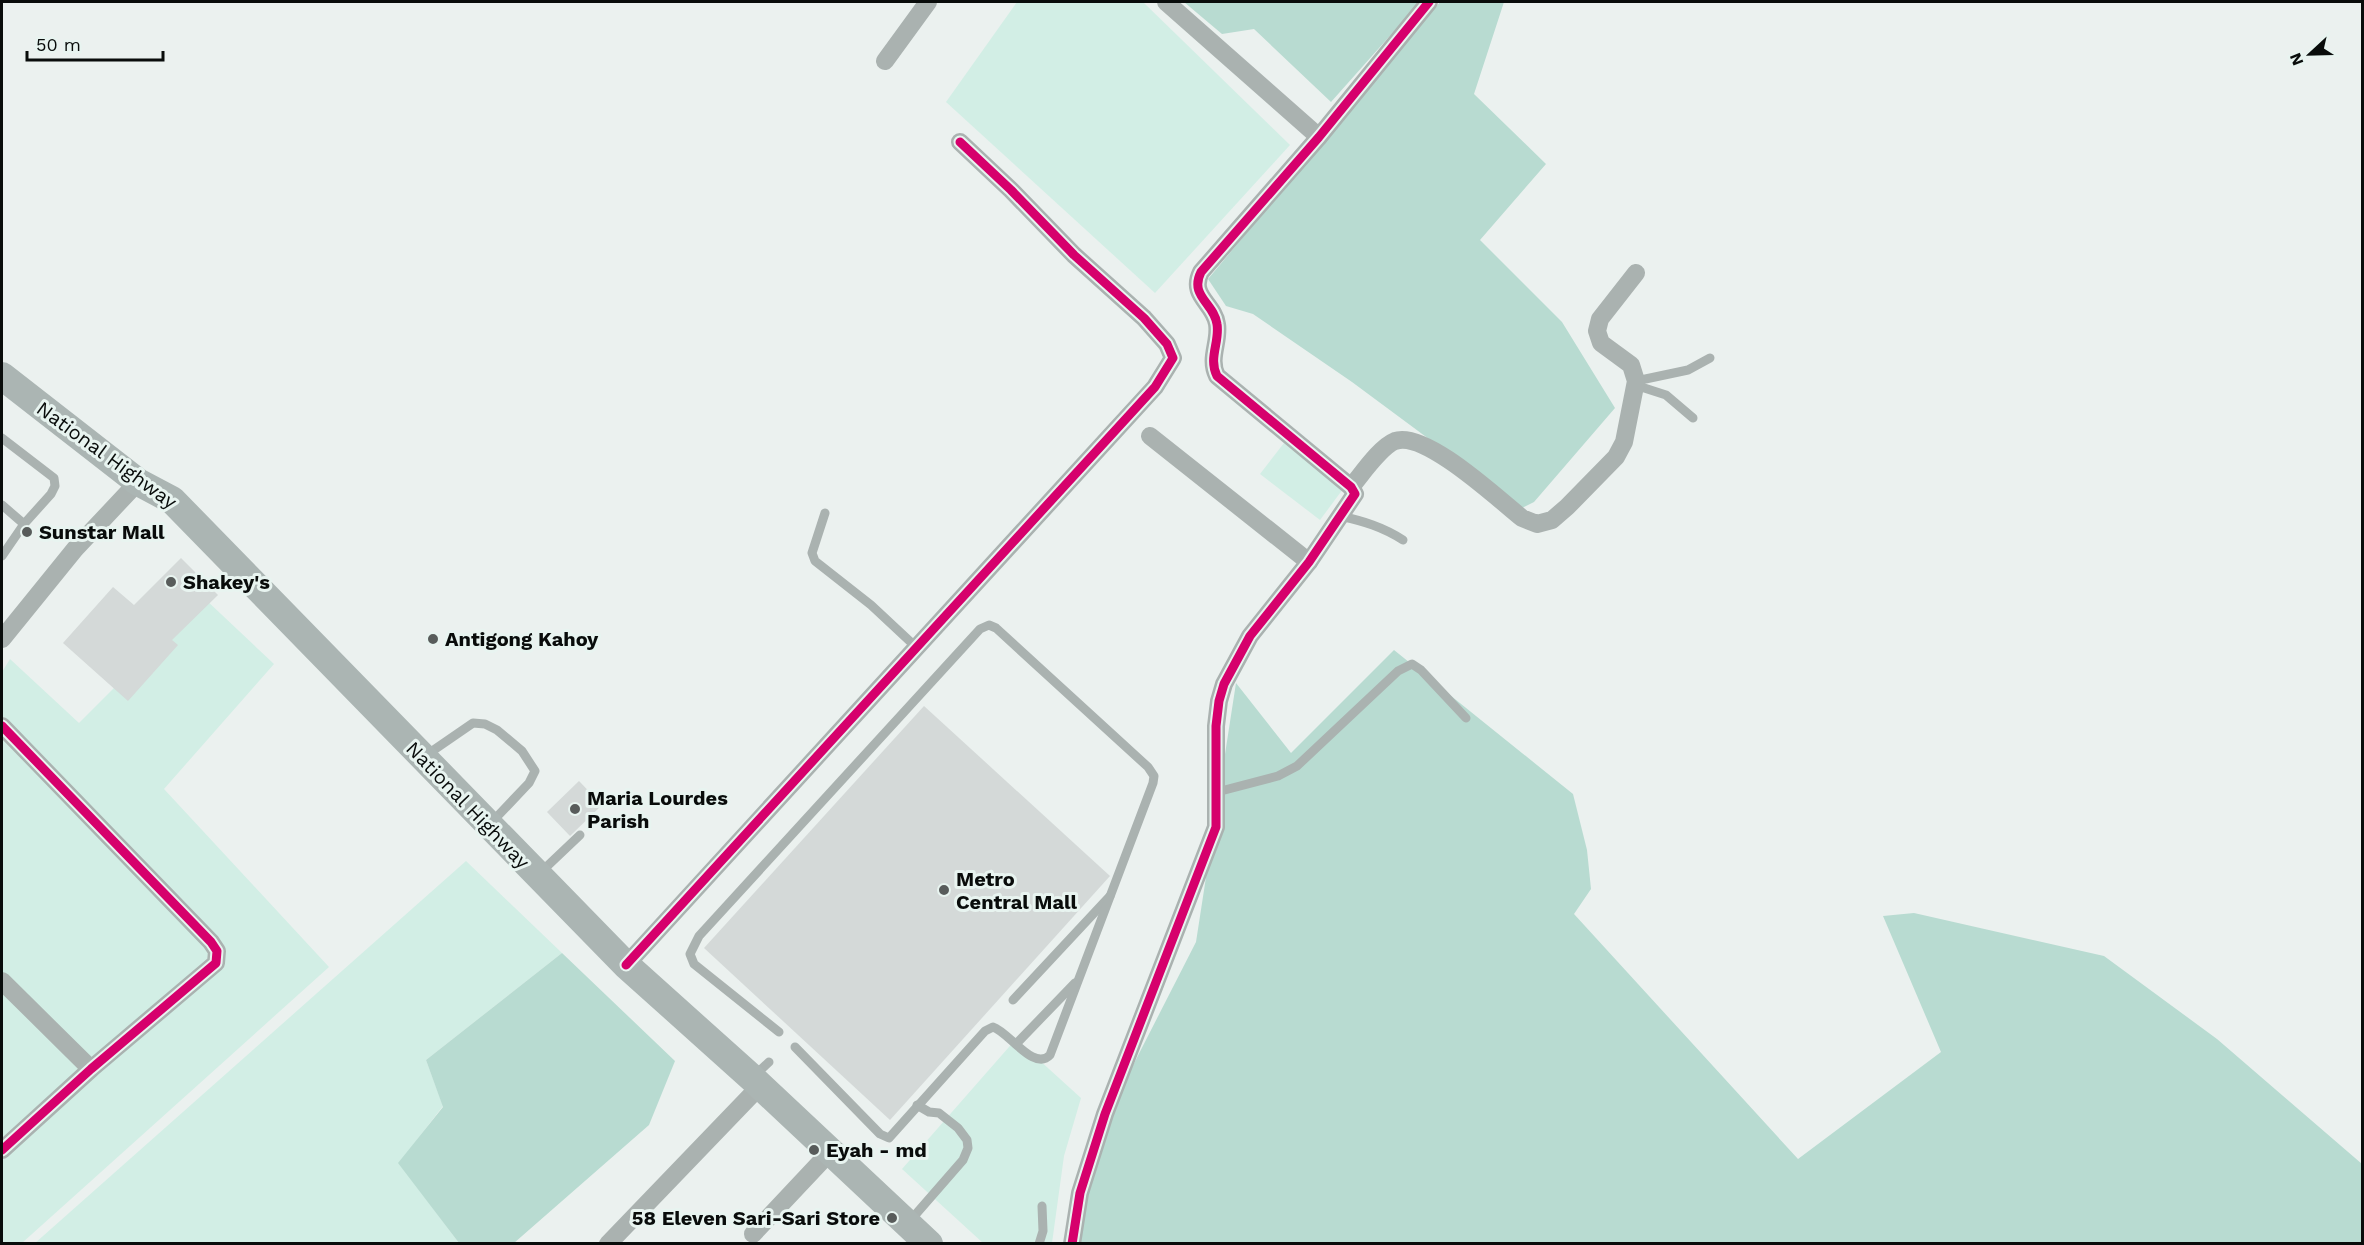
<svg xmlns="http://www.w3.org/2000/svg" width="2364" height="1245" font-family="'Work Sans',sans-serif">
<rect width="100%" height="100%" fill="#ebf1ef"/>
<g fill="#d2eee5">
<polygon points="1017,2 1143,2 1290,145 1155,293 946,102"/>
<polygon points="1284,443 1343,489 1320,520 1260,474"/>
<polygon points="204,598 274,664 164,789 329,967 22,1243 2,1244 2,672 10,659 79,723"/>
<polygon points="466,861 562,953 426,1060 443,1106 399,1163 459,1243 34,1244"/>
<polygon points="1016,1039 1081,1098 1064,1156 1052,1243 983,1243 902,1169"/>
</g>
<g fill="#b8dbd1">
<polygon points="1184,2 1420,2 1331,102 1254,29 1222,34"/>
<polygon points="1440,2 1504,2 1474,94 1546,164 1480,240 1562,322 1615,408 1534,502 1522,508 1352,382 1253,314 1226,306 1208,279"/>
<polygon points="1394,650 1573,794 1587,850 1591,889 1574,914 1798,1159 1941,1052 1883,916 1914,913 2104,956 2217,1039 2362,1164 2362,1243 1067,1244 1102,1126 1196,942 1236,683 1291,753"/>
<polygon points="562,953 675,1061 649,1125 514,1243 459,1243 398,1163 443,1107 426,1060"/>
</g>
<g fill="#d4d9d8">
<polygon points="181,558 218,595 172,640 178,645 128,701 63,643 113,587 134,605"/>
<polygon points="924,706 1110,876 890,1120 704,948"/>
<polygon points="579,781 602,805 570,836 547,812"/>
</g>
<g fill="none" stroke-linecap="round" stroke-linejoin="round">
<g stroke="#aab2b0" stroke-width="9">
<polyline points="1636,381 1688,370 1710,358"/>
<polyline points="1635,385 1666,395 1693,418"/>
<polyline points="2,438 54,478 55,486 51,494 24,524 2,556"/>
<polyline points="2,505 24,524"/>
<polyline points="825,513 812,553 815,561 871,605 916,647"/>
<path d="M1340,516C1363,521 1383,527 1403,540"/>
<polyline points="425,756 473,723 485,724 497,730 522,751 535,771 529,783 491,823"/>
<polyline points="1217,792 1278,776 1297,766 1398,671 1412,664 1421,670 1466,718"/>
<polyline points="541,872 580,835"/>
<polyline points="1013,1000 1110,896"/>
<path d="M779,1032L694,964L690,954L699,936L980,629L989,625L996,628L1148,767L1154,776L1153,783L1050,1055C1034,1072 1009,1032 993,1027L985,1031L889,1138L880,1134L795,1047"/>
<polyline points="1016,1044 1075,983"/>
<polyline points="754,1076 769,1062"/>
<polyline points="909,1222 963,1160 968,1148 967,1140 958,1128 939,1113 929,1112 917,1105"/>
<polyline points="1039,1244 1043,1231 1042,1206"/>
</g>
<g stroke="#aab2b0" stroke-width="18">
<polyline points="1166,2 1319,137"/>
<polyline points="885,61 928,2"/>
<polyline points="1150,436 1309,562"/>
<path d="M1351,487C1362,474 1380,447 1395,441C1425,430 1498,499 1522,518L1537,524L1552,520L1567,507L1616,457L1624,442L1636,381L1631,365L1601,343L1597,331L1600,319L1636,273"/>
<polyline points="2,639 75,549 138,482"/>
<polyline points="2,726 211,942 217,951 216,963 91,1069 2,1150"/>
<polyline points="626,965 1155,387 1173,358 1167,344 1144,318 1074,255 1011,190 960,142"/>
<polyline points="2,981 91,1069"/>
<polyline points="753,1234 831,1151"/>
<polyline points="608,1244 760,1086"/>
<path d="M1072,1244L1080,1193L1105,1114L1216,827V726L1219,701L1224,684L1250,636L1309,562L1355,494L1351,487L1217,376C1208,358 1220,342 1217,324C1214,303 1189,296 1201,272L1319,137L1429,2"/>
</g>
<polyline stroke="#abb5b3" stroke-width="28" points="2,376 138,482 172,500 626,965 752,1078 929,1244"/>
<defs>
<g id="cycleway">
<polyline points="2,726 211,942 217,951 216,963 91,1069 2,1150"/>
<polyline points="626,965 1155,387 1173,358 1167,344 1144,318 1074,255 1011,190 960,142"/>
<path d="M1072,1244L1080,1193L1105,1114L1216,827V726L1219,701L1224,684L1250,636L1309,562L1355,494L1351,487L1217,376C1208,358 1220,342 1217,324C1214,303 1189,296 1201,272L1319,137L1429,2"/>
</g>
</defs>
<use href="#cycleway" stroke="#e8f4f0" stroke-width="13"/>
<use href="#cycleway" stroke="#d6006c" stroke-width="9"/>
</g>
<g fill="#585c5b" stroke="#e8f4f0" stroke-width="2">
<circle cx="27" cy="532" r="6"/>
<circle cx="171" cy="582" r="6"/>
<circle cx="433" cy="639" r="6"/>
<circle cx="575" cy="809" r="6"/>
<circle cx="944" cy="890" r="6"/>
<circle cx="814" cy="1150" r="6"/>
<circle cx="892" cy="1218" r="6"/>
</g>
<g text-anchor="middle" stroke-width="6" stroke-linejoin="round" paint-order="stroke">
<g font-size="20" fill="#090c0b" stroke="#e8f4f0">
<text transform="translate(107 455) rotate(36)" y="7">National Highway</text>
<text transform="translate(468 805) rotate(46)" y="7">National Highway</text>
</g>
<g font-size="20" font-weight="bold" fill="#090c0b" stroke="#e8f4f0" text-anchor="start">
<text x="39" y="539">Sunstar Mall</text>
<text x="183" y="589">Shakey's</text>
<text x="445" y="646">Antigong Kahoy</text>
<text x="587" y="805">Maria Lourdes<tspan x="587" dy="23">Parish</tspan></text>
<text x="956" y="886">Metro<tspan x="956" dy="23">Central Mall</tspan></text>
<text x="826" y="1157">Eyah - md</text>
<text x="880" y="1225" text-anchor="end">58 Eleven Sari-Sari Store</text>
</g>
</g>
<rect width="2364" height="1245" fill="none" stroke="#090c0b" stroke-width="6"/>
<g transform="translate(2310 54) rotate(248)" stroke="#e8f4f0" stroke-width="4.5" paint-order="stroke">
<path d="M0-4.5L10 22L0 15L-10 22Z" fill="#090c0b"/>
<text y="-9" font-size="16" font-weight="bold" text-anchor="middle" fill="#090c0b">N</text>
</g>
<path d="M27 51v9h136v-9" fill="none" stroke="#090c0b" stroke-width="3"/>
<text x="36" y="51" font-size="18" fill="#090c0b" stroke="#e8f4f0" stroke-width="4.5" paint-order="stroke">50 m</text>
</svg>
